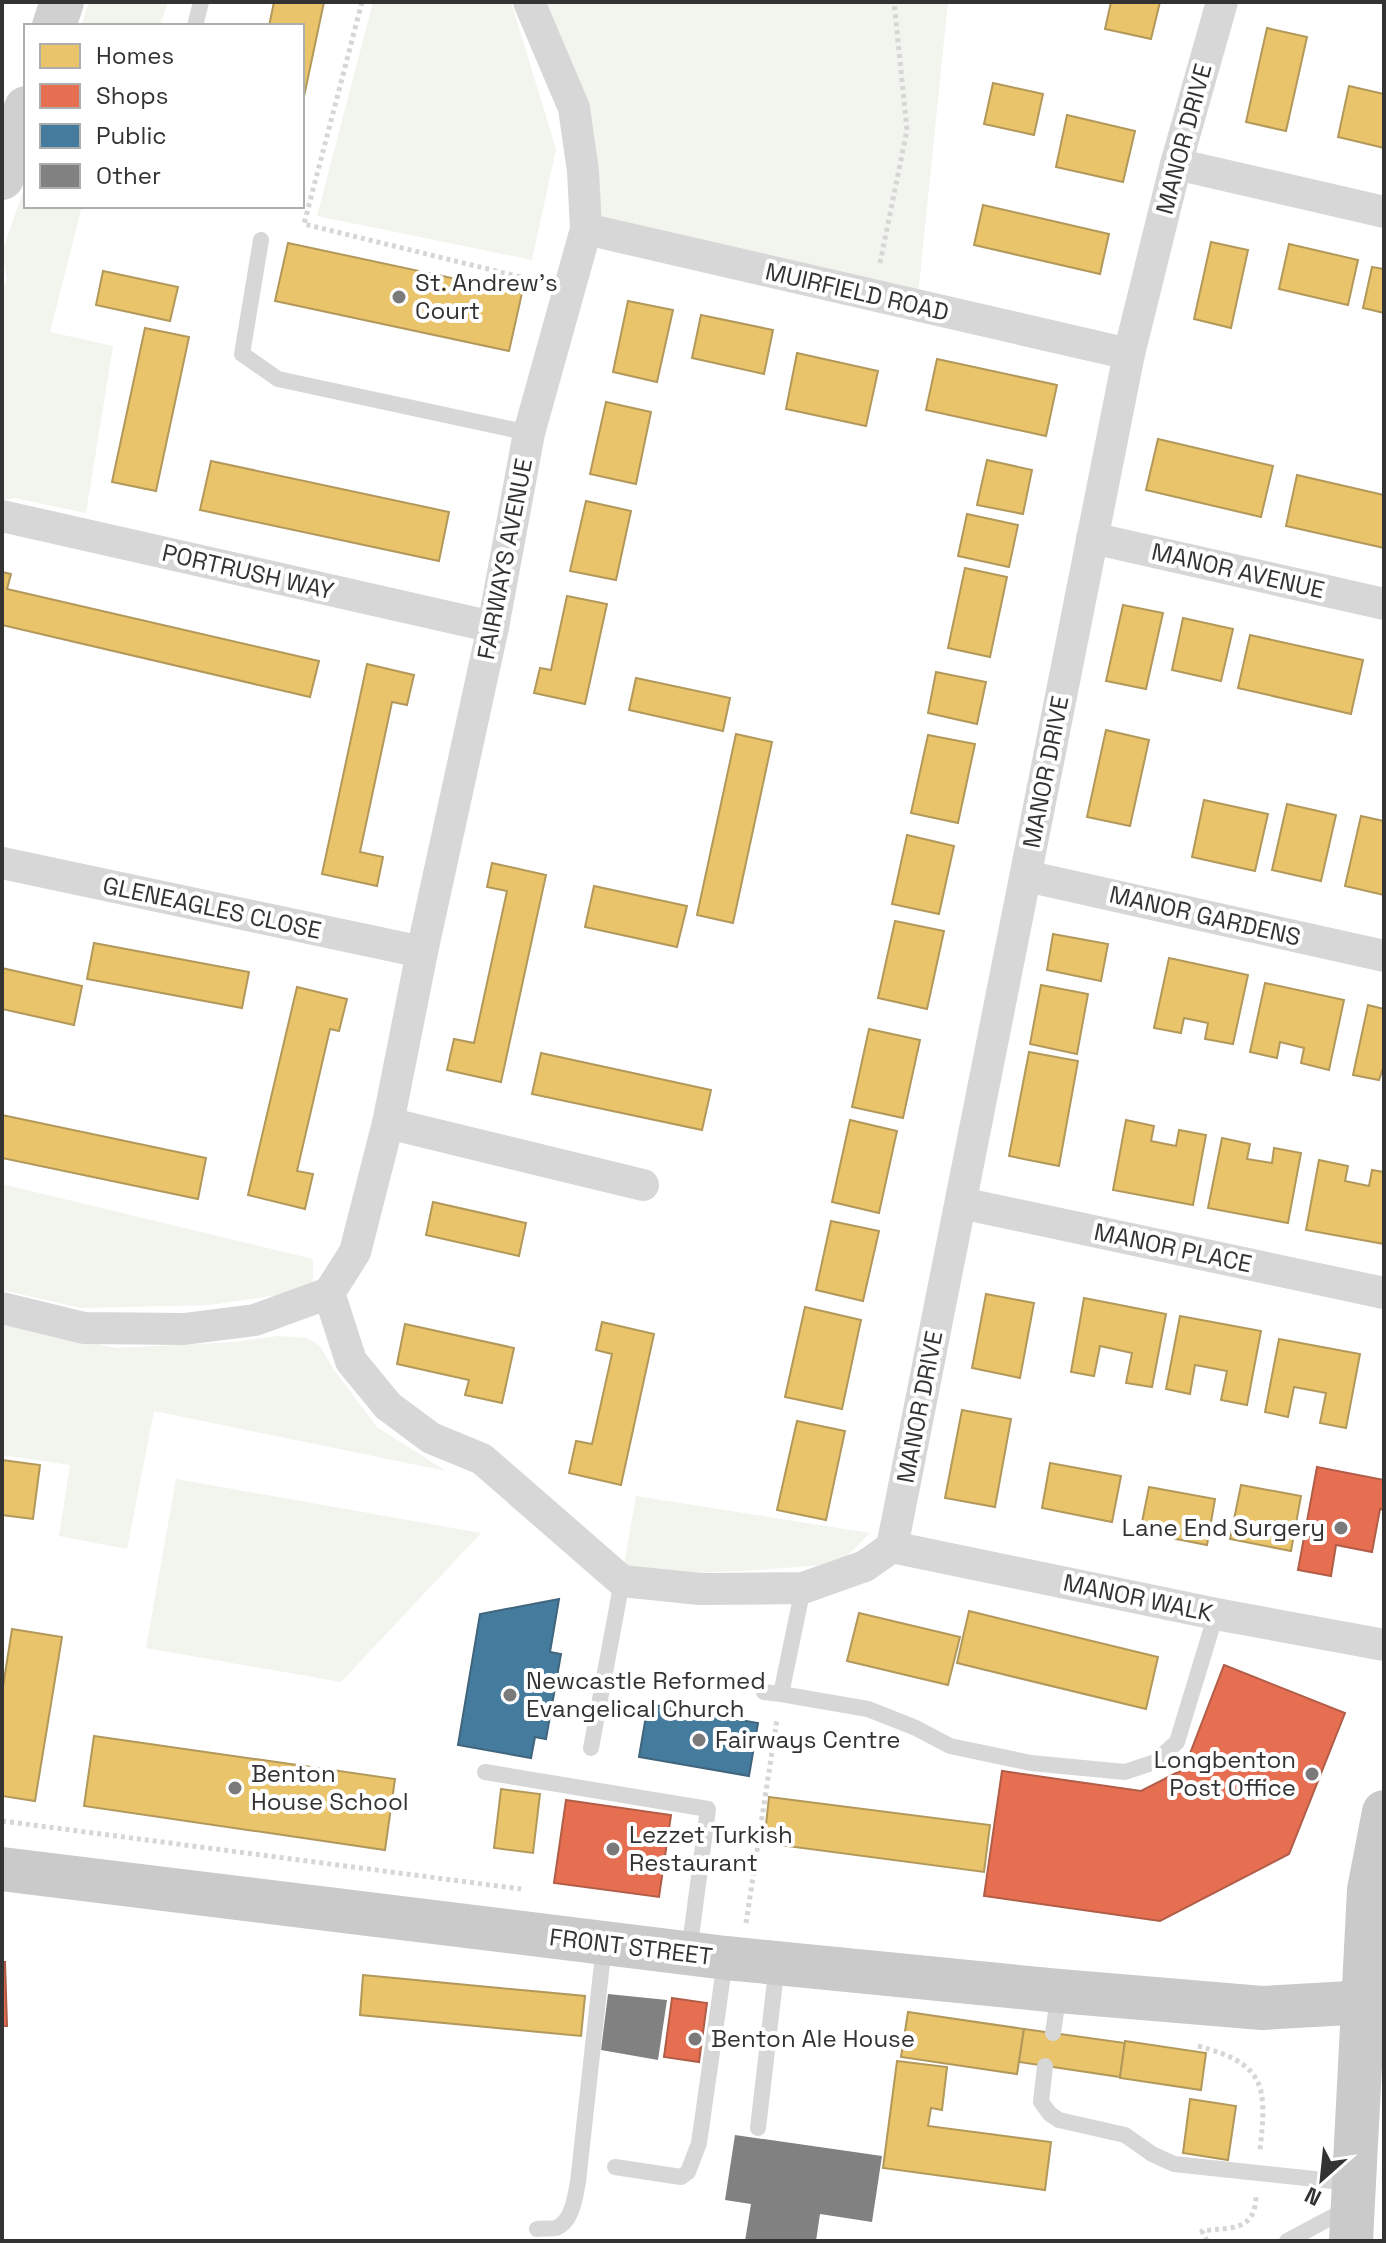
<svg xmlns="http://www.w3.org/2000/svg" width="1386" height="2243" font-family="'Space Grotesk',sans-serif">
<rect width="100%" height="100%" fill="#fff"/>
<g fill="#f1f5ed">
<polygon points="89,2 168,2 160,26 81,26"/>
<polygon points="373,2 511,2 556,149 532,260 317,216"/>
<polygon points="529,2 948,2 917,305 586,229 583,171"/>
<polygon points="26,183 26,206 82,206 50,332 113,346 86,513 14,498 2,501 2,293 7,279 2,252"/>
<polygon points="2,1184 313,1259 313,1284 285,1294 210,1305 81,1308 2,1290"/>
<polygon points="2,1324 116,1348 235,1342 278,1336 307,1338 320,1346 334,1370 377,1427 446,1471 154,1411 127,1549 59,1536 70,1465 2,1455"/>
<polygon points="176,1479 481,1533 341,1682 146,1648"/>
<path d="M636,1496L870,1533L839,1564C767,1569 695,1577 623,1570Z"/>
</g>
<g fill="#e9c46a" stroke="#b2985a" stroke-width="2">
<polygon points="274,2 324,2 302,106 302,26 269,26"/>
<polygon points="1111,2 1160,2 1151,39 1105,29"/>
<polygon points="1267,28 1307,37 1286,131 1246,122"/>
<polygon points="993,83 1043,94 1034,135 984,124"/>
<polygon points="1349,86 1384,94 1384,148 1338,137"/>
<polygon points="1067,115 1135,131 1123,182 1056,167"/>
<polygon points="983,205 1109,234 1100,274 974,245"/>
<polygon points="1211,242 1248,250 1231,328 1194,319"/>
<polygon points="288,243 522,293 509,351 275,301"/>
<polygon points="1289,244 1358,260 1348,305 1279,289"/>
<polygon points="1372,267 1384,269 1384,313 1363,308"/>
<polygon points="103,271 178,287 170,321 96,305"/>
<polygon points="628,301 673,310 657,382 613,372"/>
<polygon points="701,315 773,330 764,374 692,358"/>
<polygon points="145,328 189,337 156,491 112,482"/>
<polygon points="797,353 878,371 866,426 786,409"/>
<polygon points="937,359 1057,385 1046,436 926,410"/>
<polygon points="606,402 651,412 636,484 590,474"/>
<polygon points="1158,439 1273,466 1261,517 1146,490"/>
<polygon points="987,460 1032,470 1023,514 977,505"/>
<polygon points="211,461 449,512 439,561 200,510"/>
<polygon points="1297,475 1384,495 1384,548 1286,526"/>
<polygon points="586,501 631,511 616,580 570,571"/>
<polygon points="967,514 1018,525 1009,567 958,556"/>
<polygon points="965,568 1007,577 990,657 948,648"/>
<polygon points="2,572 11,574 7,589 319,661 310,697 2,625"/>
<polygon points="567,596 607,604 585,704 534,693 540,668 551,670"/>
<polygon points="1123,605 1163,613 1146,689 1106,681"/>
<polygon points="1183,618 1233,629 1221,681 1172,670"/>
<polygon points="1250,635 1363,660 1351,714 1238,688"/>
<polygon points="367,664 414,675 407,705 392,702 360,852 383,857 377,886 322,874"/>
<polygon points="936,672 986,682 977,724 928,713"/>
<polygon points="636,678 730,698 723,731 629,710"/>
<polygon points="1106,730 1149,740 1130,826 1087,817"/>
<polygon points="736,734 772,742 733,923 697,915"/>
<polygon points="928,735 975,744 958,823 911,813"/>
<polygon points="1204,800 1268,814 1255,871 1192,857"/>
<polygon points="1287,804 1336,815 1321,881 1272,870"/>
<polygon points="1361,816 1384,821 1384,895 1345,886"/>
<polygon points="907,835 954,846 939,914 892,904"/>
<polygon points="492,863 546,875 501,1082 447,1070 454,1039 474,1043 507,891 487,887"/>
<polygon points="594,886 687,906 677,947 585,927"/>
<polygon points="895,921 944,931 927,1009 878,998"/>
<polygon points="1053,934 1108,944 1101,981 1047,970"/>
<polygon points="94,943 249,972 242,1008 87,979"/>
<polygon points="1169,958 1248,975 1233,1044 1205,1039 1208,1023 1184,1018 1181,1033 1154,1028"/>
<polygon points="2,968 82,986 74,1025 2,1009"/>
<polygon points="1265,983 1344,1000 1329,1070 1301,1063 1304,1048 1280,1042 1277,1058 1250,1052"/>
<polygon points="1041,985 1088,994 1077,1054 1030,1044"/>
<polygon points="297,987 347,999 339,1031 330,1029 297,1171 313,1174 305,1209 248,1195"/>
<polygon points="1368,1005 1384,1009 1384,1065 1379,1080 1353,1075"/>
<polygon points="869,1029 920,1040 903,1118 852,1107"/>
<polygon points="1029,1052 1078,1061 1059,1166 1009,1156"/>
<polygon points="541,1053 711,1090 702,1130 532,1094"/>
<polygon points="2,1115 206,1158 198,1199 2,1158"/>
<polygon points="850,1120 897,1131 879,1213 832,1202"/>
<polygon points="1126,1120 1154,1126 1151,1141 1176,1146 1179,1130 1206,1135 1193,1205 1113,1190"/>
<polygon points="1222,1138 1250,1144 1247,1159 1272,1163 1274,1148 1301,1153 1288,1223 1208,1208"/>
<polygon points="1319,1160 1348,1166 1345,1181 1369,1186 1372,1170 1384,1172 1384,1244 1306,1230"/>
<polygon points="433,1202 526,1223 519,1256 426,1235"/>
<polygon points="831,1221 879,1231 863,1301 816,1290"/>
<polygon points="986,1294 1034,1303 1020,1378 972,1368"/>
<polygon points="1084,1298 1166,1314 1152,1387 1126,1383 1132,1353 1100,1346 1094,1376 1071,1372"/>
<polygon points="805,1307 861,1320 842,1409 785,1397"/>
<polygon points="1180,1316 1261,1331 1247,1405 1221,1400 1227,1371 1195,1365 1190,1394 1166,1389"/>
<polygon points="602,1322 654,1334 621,1485 569,1473 576,1441 592,1444 612,1354 596,1350"/>
<polygon points="405,1324 514,1348 502,1403 465,1395 469,1380 397,1364"/>
<polygon points="1279,1339 1360,1354 1346,1428 1320,1423 1326,1393 1294,1387 1288,1417 1265,1412"/>
<polygon points="962,1410 1011,1419 995,1507 945,1498"/>
<polygon points="797,1421 845,1431 826,1520 777,1510"/>
<polygon points="2,1460 40,1465 33,1519 2,1515"/>
<polygon points="1050,1463 1121,1476 1112,1522 1042,1508"/>
<polygon points="1241,1485 1301,1496 1291,1551 1230,1539"/>
<polygon points="1149,1487 1215,1499 1207,1545 1140,1532"/>
<polygon points="969,1611 1158,1657 1146,1709 957,1663"/>
<polygon points="859,1613 960,1637 948,1685 847,1661"/>
<polygon points="12,1629 62,1637 35,1801 2,1796 2,1693"/>
<polygon points="94,1736 395,1779 385,1850 84,1806"/>
<polygon points="501,1789 540,1794 533,1853 494,1848"/>
<polygon points="769,1797 990,1825 984,1872 764,1843"/>
<polygon points="363,1975 585,1996 581,2036 360,2015"/>
<polygon points="908,2012 1024,2029 1017,2074 901,2057"/>
<polygon points="1024,2029 1125,2043 1120,2077 1019,2062"/>
<polygon points="1125,2041 1206,2053 1201,2090 1120,2078"/>
<polygon points="897,2061 947,2067 942,2110 931,2108 928,2126 1051,2142 1045,2190 883,2168"/>
<polygon points="1190,2099 1236,2106 1228,2160 1183,2153"/>
</g>
<g fill="#e76f51" stroke="#b15d48" stroke-width="2">
<polygon points="1317,1467 1384,1480 1384,1510 1380,1509 1372,1552 1336,1545 1331,1576 1298,1570"/>
<polygon points="1224,1665 1345,1713 1289,1854 1160,1921 984,1896 1002,1771 1141,1791 1184,1769"/>
<polygon points="566,1800 671,1815 659,1897 554,1883"/>
<polygon points="2,1962 5,1962 7,2026 2,2026"/>
<polygon points="672,1998 707,2003 699,2062 664,2057"/>
</g>
<g fill="#457b9d" stroke="#40657d" stroke-width="2">
<polygon points="559,1599 550,1652 561,1654 546,1739 535,1737 531,1758 458,1745 480,1614"/>
<polygon points="648,1704 758,1723 749,1776 639,1757"/>
</g>
<g fill="#818181">
<polygon points="608,1994 667,2000 658,2060 601,2050"/>
<polygon points="735,2135 882,2156 872,2222 820,2214 816,2241 745,2241 751,2204 725,2200"/>
</g>
<g fill="none" stroke-linecap="round" stroke-linejoin="round">
<g stroke="#d6d6d6" stroke-width="5" stroke-dasharray="4 4" stroke-linecap="butt">
<polyline points="362,2 304,224 537,281"/>
<polyline points="880,263 907,130 894,2"/>
<polyline points="2,1821 521,1889"/>
<polyline points="746,1923 777,1719"/>
<path d="M1198,2046C1266,2064 1267,2086 1260,2150"/>
<path d="M1207,2241L1202,2231C1231,2227 1255,2232 1256,2196"/>
</g>
<g stroke="#d7d7d7" stroke-width="16">
<polyline points="195,26 201,2"/>
<polyline points="261,240 242,354 278,379 529,433"/>
<polyline points="803,1588 781,1694 868,1709 916,1728 950,1746 1031,1763 1125,1772 1155,1762 1177,1742 1216,1614"/>
<polyline points="764,1692 781,1694"/>
<polyline points="591,1748 622,1581"/>
<polyline points="485,1772 708,1809 689,1952"/>
<polyline points="1053,2033 1059,1991"/>
<polyline points="1045,2066 1041,2102 1050,2114 1059,2120 1125,2135 1152,2154 1174,2164 1352,2183"/>
<polyline points="758,2128 777,1964"/>
<polyline points="615,2167 681,2177 688,2172 699,2143 725,1961"/>
<path d="M537,2229C542,2228 551,2229 556,2228C573,2221 575,2196 578,2182L604,1945"/>
<polyline points="1287,2241 1349,2208"/>
</g>
<g stroke="#d7d7d7" stroke-width="32">
<polyline points="1176,164 1384,212"/>
<polyline points="586,229 1129,354"/>
<polyline points="2,516 493,627"/>
<polyline points="1092,538 1384,604"/>
<polyline points="2,863 422,952"/>
<polyline points="1026,876 1384,956"/>
<polyline points="388,1123 643,1185"/>
<polyline points="961,1203 1384,1293"/>
<polyline points="329,1293 355,1252 388,1123 422,952 493,627 529,433 586,229 583,171 574,108 529,2"/>
<polyline points="2,1308 84,1328 184,1329 255,1320 329,1293 351,1361 388,1406 431,1438 482,1459 622,1581 700,1589 803,1588 865,1566 892,1547"/>
<polyline points="892,1547 1129,354 1176,164 1222,2"/>
<polyline points="892,1547 1216,1614 1384,1645"/>
</g>
<g stroke="#d0d0d0" stroke-width="44">
<polyline points="54,26 62,2"/>
<polyline points="2,178 26,108"/>
</g>
<g stroke="#cacaca" stroke-width="44">
<polyline points="2,1869 726,1958 1059,1991 1262,2008 1384,2001"/>
<polyline points="1351,2241 1369,1890 1384,1812"/>
</g>
</g>
<g fill="#7a7a7a" stroke="#fff" stroke-width="3">
<circle cx="399" cy="297" r="8"/>
<circle cx="1341" cy="1528" r="8"/>
<circle cx="510" cy="1695" r="8"/>
<circle cx="699" cy="1740" r="8"/>
<circle cx="1312" cy="1774" r="8"/>
<circle cx="235" cy="1788" r="8"/>
<circle cx="613" cy="1849" r="8"/>
<circle cx="695" cy="2039" r="8"/>
</g>
<g text-anchor="middle" stroke-width="8" stroke-linejoin="round" paint-order="stroke">
<g font-size="24" fill="#333" stroke="#fff">
<text transform="translate(1184 139) rotate(-75)" y="8">MANOR DRIVE</text>
<text transform="translate(857 292) rotate(13)" y="8">MUIRFIELD ROAD</text>
<text transform="translate(505 559) rotate(-79)" y="8">FAIRWAYS AVENUE</text>
<text transform="translate(1238 571) rotate(13)" y="8">MANOR AVENUE</text>
<text transform="translate(248 572) rotate(13)" y="8">PORTRUSH WAY</text>
<text transform="translate(1046 772) rotate(-79)" y="8">MANOR DRIVE</text>
<text transform="translate(212 908) rotate(12)" y="8">GLENEAGLES CLOSE</text>
<text transform="translate(1205 916) rotate(13)" y="8">MANOR GARDENS</text>
<text transform="translate(1173 1248) rotate(12)" y="8">MANOR PLACE</text>
<text transform="translate(920 1407) rotate(-79)" y="8">MANOR DRIVE</text>
<text transform="translate(1138 1598) rotate(12)" y="8">MANOR WALK</text>
<text transform="translate(631 1947) rotate(7)" y="8">FRONT STREET</text>
</g>
<g font-size="24" fill="#333" stroke="#fff" text-anchor="start">
<text x="415" y="291">St. Andrew’s<tspan x="415" dy="28">Court</tspan></text>
<text x="1325" y="1536" text-anchor="end">Lane End Surgery</text>
<text x="526" y="1689">Newcastle Reformed<tspan x="526" dy="28">Evangelical Church</tspan></text>
<text x="715" y="1748">Fairways Centre</text>
<text x="1296" y="1768" text-anchor="end">Longbenton<tspan x="1296" dy="28">Post Office</tspan></text>
<text x="251" y="1782">Benton<tspan x="251" dy="28">House School</tspan></text>
<text x="629" y="1843">Lezzet Turkish<tspan x="629" dy="28">Restaurant</tspan></text>
<text x="711" y="2047">Benton Ale House</text>
</g>
</g>
<rect width="1386" height="2243" fill="none" stroke="#333333" stroke-width="8"/>
<rect x="24" y="24" width="280" height="184" fill="#ffffff" stroke="#adadad" stroke-width="2"/>
<rect x="40" y="44" width="40" height="24" fill="#e9c46a" stroke="#adadad" stroke-width="2"/>
<text x="96" y="64" font-size="24" fill="#333333">Homes</text>
<rect x="40" y="84" width="40" height="24" fill="#e76f51" stroke="#adadad" stroke-width="2"/>
<text x="96" y="104" font-size="24" fill="#333333">Shops</text>
<rect x="40" y="124" width="40" height="24" fill="#457b9d" stroke="#adadad" stroke-width="2"/>
<text x="96" y="144" font-size="24" fill="#333333">Public</text>
<rect x="40" y="164" width="40" height="24" fill="#818181" stroke="#adadad" stroke-width="2"/>
<text x="96" y="184" font-size="24" fill="#333333">Other</text>
<g transform="translate(1322 2179) rotate(207)" stroke="#ffffff" stroke-width="6" paint-order="stroke">
<path d="M0-6L14 30L0 20L-14 30Z" fill="#333333"/>
<text y="-12" font-size="22" font-weight="bold" text-anchor="middle" fill="#333333">N</text>
</g>
</svg>
